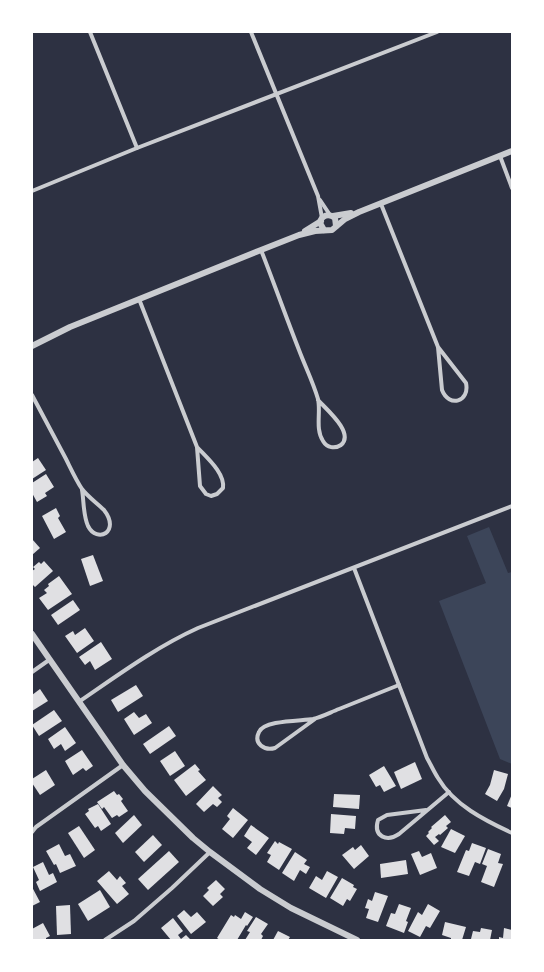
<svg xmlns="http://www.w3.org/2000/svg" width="544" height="972" font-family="Barlow,sans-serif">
<rect width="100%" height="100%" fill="#2d3142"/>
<polygon fill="#3c4559" points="489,527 508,573 512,572 512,764 500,759 439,601 486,583 467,536"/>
<g fill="#e0e0e3">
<polygon points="38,458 46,470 32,479 32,462"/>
<polygon points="46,474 54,487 45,493 47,496 37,502 32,493 32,483"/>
<polygon points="56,508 60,516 58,518 66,532 54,539 42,516"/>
<polygon points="32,539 40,548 32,555"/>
<polygon points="93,555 103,581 90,586 81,559"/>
<polygon points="44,561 53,571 35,587 32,584 32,571 35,569 33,567 39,562 41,564"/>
<polygon points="59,576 72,594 48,610 39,598 47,593 44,590 49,586 48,584"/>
<polygon points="73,600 80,610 58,625 51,615"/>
<polygon points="85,628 94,641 77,653 65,636 73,631 75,635"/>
<polygon points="101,642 112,659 95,670 90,661 85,665 79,657"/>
<polygon points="136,685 143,696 118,712 111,700"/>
<polygon points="40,689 48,701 32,711 32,695"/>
<polygon points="54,710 62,721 39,736 32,725"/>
<polygon points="134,712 139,718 146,714 152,723 134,735 124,719"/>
<polygon points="169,726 176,736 150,754 143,744"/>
<polygon points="65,727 76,743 65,751 61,744 54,749 48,739"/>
<polygon points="82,750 93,766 86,771 83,768 73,775 65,761"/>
<polygon points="175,751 185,766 170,776 160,761"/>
<polygon points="415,762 422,779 401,789 394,772"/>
<polygon points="195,764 200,770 198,771 206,780 186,796 174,780"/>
<polygon points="384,766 396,786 384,792 380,785 376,787 369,775"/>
<polygon points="46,770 55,785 40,795 32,783 32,779"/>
<polygon points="494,770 508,774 504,789 497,801 485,794 490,785"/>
<polygon points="213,786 222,795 218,798 222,802 217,807 213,804 204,812 196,804"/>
<polygon points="114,791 117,795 119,794 123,799 121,801 128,811 119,817 117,815 112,818 104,807 102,809 97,802"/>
<polygon points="334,794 360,795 359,809 333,807"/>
<polygon points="512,794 512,808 507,806"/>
<polygon points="98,804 111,824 101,831 98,826 95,828 85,814 89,811 88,809"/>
<polygon points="233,808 248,820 233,838 222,829 230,819 227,816"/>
<polygon points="331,814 356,816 355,829 345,828 344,834 330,833"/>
<polygon points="134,815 142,825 123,843 115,833"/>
<polygon points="445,815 451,822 446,826 448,828 440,835 439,834 435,837 439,841 434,845 426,836 429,833 428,832 432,828 431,827"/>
<polygon points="251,825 269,838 256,855 247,848 252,842 244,836"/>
<polygon points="79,826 95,850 84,858 68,833"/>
<polygon points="451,829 465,836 455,853 441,847"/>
<polygon points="153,835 162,845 144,862 135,852"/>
<polygon points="275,841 278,844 279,842 292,849 279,870 267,862 271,855 267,853"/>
<polygon points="472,843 486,848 480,864 475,862 469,876 457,872 466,850 469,851"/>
<polygon points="59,844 65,856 70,854 76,866 60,873 56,864 54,865 46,851"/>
<polygon points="361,845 369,856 354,869 342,855 353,847 355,850"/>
<polygon points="488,849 501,854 498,863 503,864 494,887 481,882 487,866 482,864"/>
<polygon points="169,851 179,862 148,890 138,879"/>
<polygon points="419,851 422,857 431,853 437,868 420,875 411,854"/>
<polygon points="295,852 307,860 304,864 310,867 306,874 300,870 294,881 282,873"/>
<polygon points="406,860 408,874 381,878 380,864"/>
<polygon points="43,862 49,875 53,873 57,882 40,891 36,882 39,880 33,867"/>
<polygon points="109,871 117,880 120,876 126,883 122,886 129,894 117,904 97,881"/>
<polygon points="327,871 338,877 326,898 309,888 316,876 322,880"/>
<polygon points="342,878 354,885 353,887 357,889 350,901 347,899 343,906 330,898"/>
<polygon points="216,880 225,889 220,894 223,897 213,906 203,896 209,890 207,888"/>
<polygon points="32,887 40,902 32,906"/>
<polygon points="100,890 110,907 88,921 78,904"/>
<polygon points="375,892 388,896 378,922 366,918 369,909 365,908 368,899 372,901"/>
<polygon points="399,904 411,908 406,921 408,922 404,933 386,926 391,913 395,914"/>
<polygon points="428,904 440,911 430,928 426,926 420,937 408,931 418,912 422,915"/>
<polygon points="70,905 71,934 57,935 56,906"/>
<polygon points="184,910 191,917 197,912 206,922 191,934 177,916"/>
<polygon points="245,912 253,917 247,926 246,925 237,940 220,940 217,938 231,915 234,917 235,915 241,919"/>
<polygon points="256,917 268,924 261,934 263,936 261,940 245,940 250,932 247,931"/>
<polygon points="173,918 183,931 178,935 181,939 186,935 191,940 171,940 161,928"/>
<polygon points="445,922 466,927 462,940 451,940 451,938 442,935"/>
<polygon points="43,923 50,936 46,938 46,940 32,940 32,929"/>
<polygon points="481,928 492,930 490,940 471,939 473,931 480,932"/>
<polygon points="504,928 512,930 512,940 499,940 499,937 503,938"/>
<polygon points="278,931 290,937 288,940 273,940"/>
</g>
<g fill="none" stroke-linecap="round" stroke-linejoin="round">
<g stroke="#caccd0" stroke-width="4">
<polyline points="90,32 137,148"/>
<polyline points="251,32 318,196 322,218"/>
<polyline points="500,156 512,188"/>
<polyline points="32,191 137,148 437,32"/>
<polyline points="320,200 330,215"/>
<path d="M381,204L438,347L442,390C449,408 470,402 466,383L438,347"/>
<path d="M261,250C274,283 286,317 299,350C305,366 313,382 318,399C321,412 315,429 323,441C327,448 335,449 341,445C355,433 326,409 318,400"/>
<path d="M139,299L197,447L200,486L206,494L211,496L217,494L223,488C225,473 207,458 197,447"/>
<path d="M32,395C43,416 55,438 66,459C71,469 76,480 82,489C88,497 97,503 104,510C121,532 97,544 88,526C83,515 84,501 82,490"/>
<path d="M354,568L427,758C431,765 434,772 438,778C454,805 484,820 512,833"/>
<polyline points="32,672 49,660"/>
<path d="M80,701C118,675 156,647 198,628L512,506"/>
<path d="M315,719L275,748C265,751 253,744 259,732C264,720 301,721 313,719C322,717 331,712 339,709C359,701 379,693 399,685"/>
<path d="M426,810L387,815L378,820C373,837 387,842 399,834L449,792"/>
<polyline points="32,832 36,827 123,765"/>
<polyline points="105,940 134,921 172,888 210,852"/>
</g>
<g stroke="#caccd0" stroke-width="6">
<polyline points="333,216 351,213"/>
<path d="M324,230L320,223C321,215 329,213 335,218L336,226"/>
<polyline points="305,231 321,221"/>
<polyline points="32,346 70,327 261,250 299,235 315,231 332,230 345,219 359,212 512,151"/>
<polyline points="32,634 123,765 145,791 193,838 210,852 260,889 291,908 357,940"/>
</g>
</g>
<rect width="544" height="972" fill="none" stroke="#ffffff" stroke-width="66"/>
</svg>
